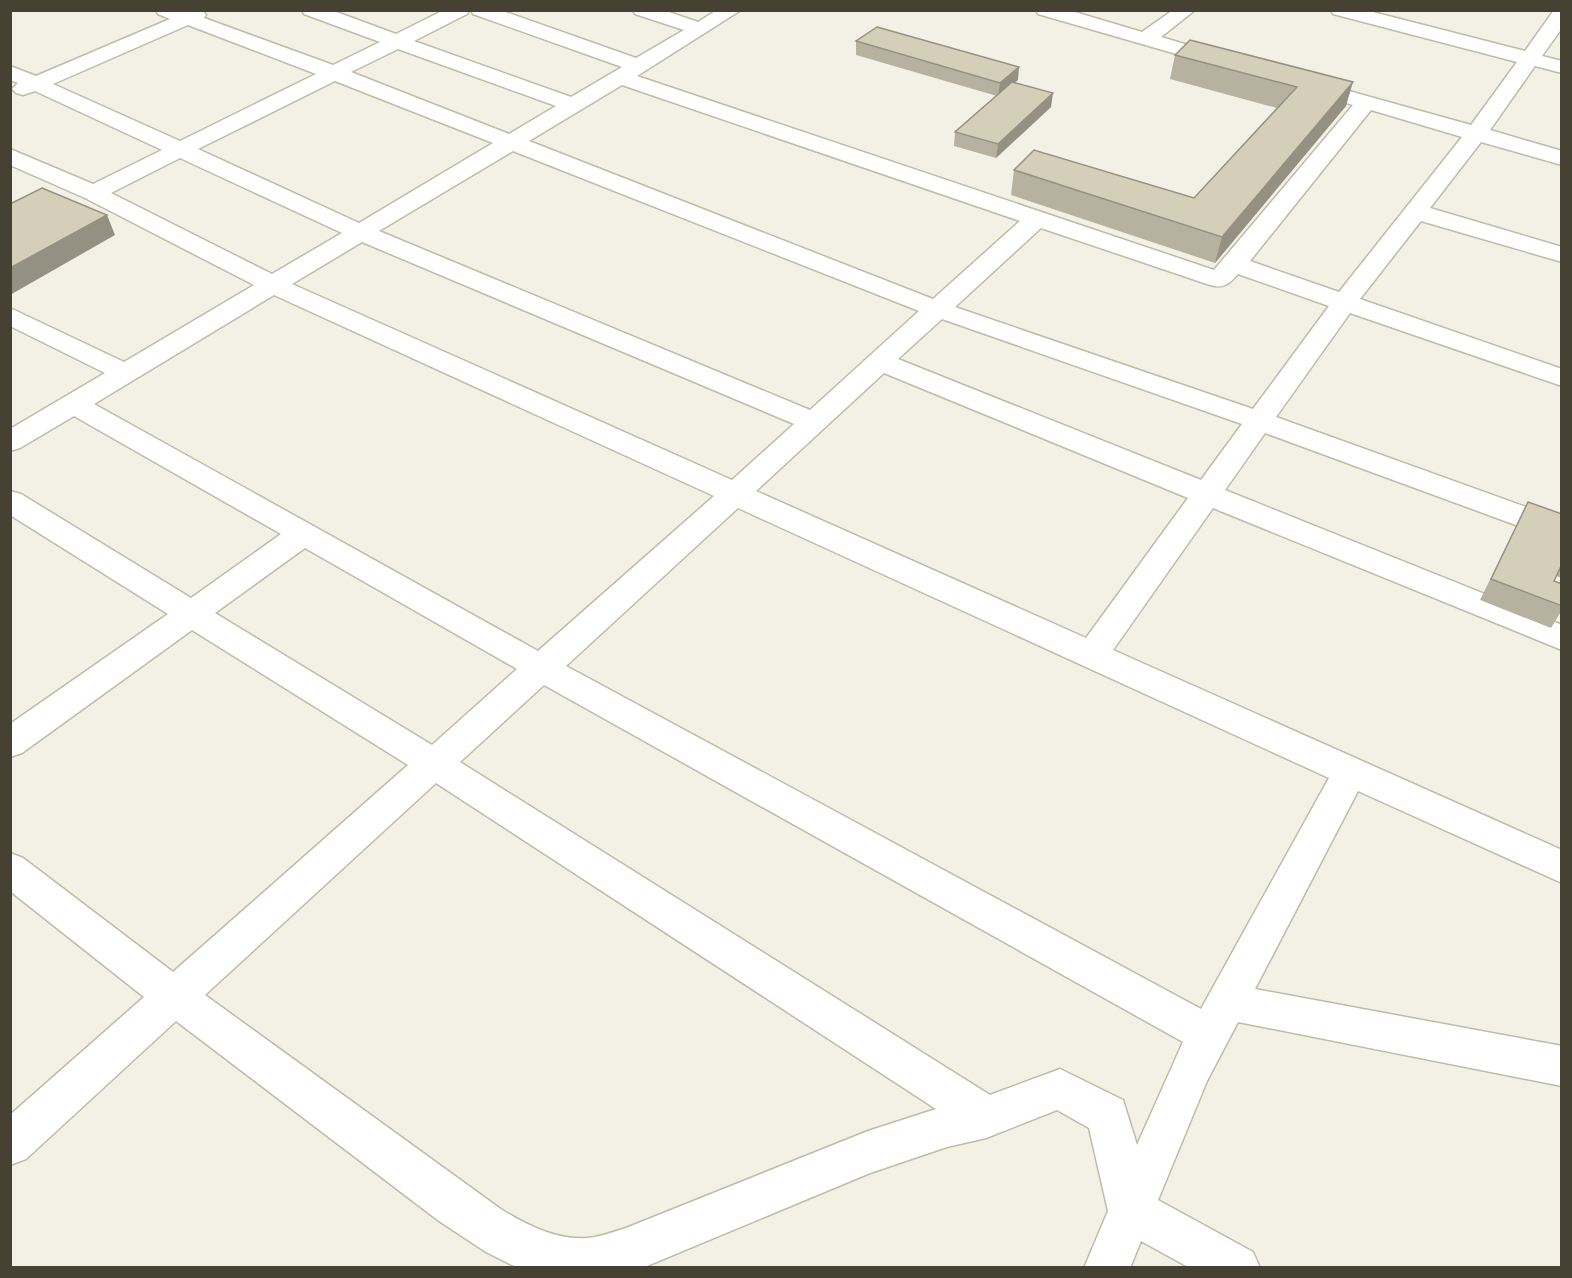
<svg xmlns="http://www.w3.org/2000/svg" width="1572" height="1278" font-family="'Fira Sans',sans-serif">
<rect width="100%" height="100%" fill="#f3f1e5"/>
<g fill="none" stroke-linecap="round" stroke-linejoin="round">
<defs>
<g id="minor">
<path d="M156,10L203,11L206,15L204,18L333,65L380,42L304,14L302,10H331L396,34L444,10H469L467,14L414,41L571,97L622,67L473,14L471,10H500L636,58L684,30L635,14L633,10H663L698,22L717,10H741L637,76L1214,270L1353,105L1299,89L1295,85L1299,81L1306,79L1313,81L1471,125L1517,62L1333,14L1331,10H1365L1525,51L1554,10H1562V28L1542,56L1562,61V73L1535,66L1490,130L1562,151V165L1481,142L1430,208L1562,247V262L1421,221L1360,299L1562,369V386L1350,313L1276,417L1562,520V542L1265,433L1225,490L1562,625V650L1213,508L1113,650L1562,850V883L1358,791L1255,989L1562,1046V1086L1238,1022L1207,1081L1158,1200L1253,1252L1260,1268H1190L1141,1241L1130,1268H1084L1108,1211L1089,1128L1057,1110L986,1138L947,1147L870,1173L642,1268H518L486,1252L439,1221L176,1021L26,1159L10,1165V1115L144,997L10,891V853L23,858L173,972L408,765L192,630L22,753L10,757V724L168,614L10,515V491L21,494L191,598L281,534L74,416L20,448L10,451V429L105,373L10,326V308L124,362L254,285L85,198L10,165V149L93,184L162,150L35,91L23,95L16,93L12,89L18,83L10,80V66L36,76L170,19L158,14ZM188,25L316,74L180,141L53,84ZM398,49L556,106L509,134L351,72ZM335,81L493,143L359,223L198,149ZM622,85L1020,221L933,299L529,141ZM1371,110L1462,137L1339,292L1250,261ZM513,151L919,311L810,410L379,231ZM180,158L342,233L272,274L111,193ZM1041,228L1210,285C1224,289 1229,284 1238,274L1329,306L1253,409L955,307ZM362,242L794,424L732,480L292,284ZM274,295L714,496L538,651L94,404ZM942,319L1242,424L1201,480L898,359ZM884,373L1188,498L1086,638L756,491ZM738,508L1329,778L1201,1009L566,666ZM305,548L517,669L432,745L215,613ZM544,685L1183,1042L1137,1145L1123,1100L1060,1069L990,1095L460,762ZM436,783L936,1109L868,1131L626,1228C616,1231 605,1235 595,1237C561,1243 529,1226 502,1210L205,995Z"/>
<polygon points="1036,10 1068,10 1142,32 1173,10 1195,10 1161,37 1232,58 1235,62 1232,66 1225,68 1218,66 1038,14"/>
</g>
</defs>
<use href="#minor" stroke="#bfbba7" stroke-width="3"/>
<use href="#minor" fill="#fff" fill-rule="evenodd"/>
</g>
<g fill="#b7b2a0">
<polygon points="1190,40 1346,106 1215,263 1011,195 1014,170 1194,198 1277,108 1170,79 1175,55"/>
<polygon points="856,41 1018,80 1014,83 1051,107 996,158 954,146 955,132 997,96 856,55"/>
<polygon points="1528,502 1562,514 1562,578 1556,576 1554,581 1562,584 1562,610 1551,628 1480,600"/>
</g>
<g fill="#959182">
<polygon points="1019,67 1018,80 998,96 1000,83"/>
<polygon points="1353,82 1346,106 1215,263 1222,237"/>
<polygon points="1053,93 1051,107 996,158 998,144"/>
<polygon points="107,215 115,235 10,295 10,268"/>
</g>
<g fill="#d5cfba" stroke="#959182" stroke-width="1.5">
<polygon points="877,27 1019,67 1000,83 856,41"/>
<polygon points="1190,40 1353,82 1222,237 1014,170 1034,150 1194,198 1297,87 1175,55"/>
<polygon points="1012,82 1053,93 998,144 955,132"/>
<polygon points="42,188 107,215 10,268 10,204"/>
<polygon points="1528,502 1562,514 1562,564 1554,581 1562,584 1562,606 1491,579"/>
</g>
<rect width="1572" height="1278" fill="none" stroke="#454234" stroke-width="24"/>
</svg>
